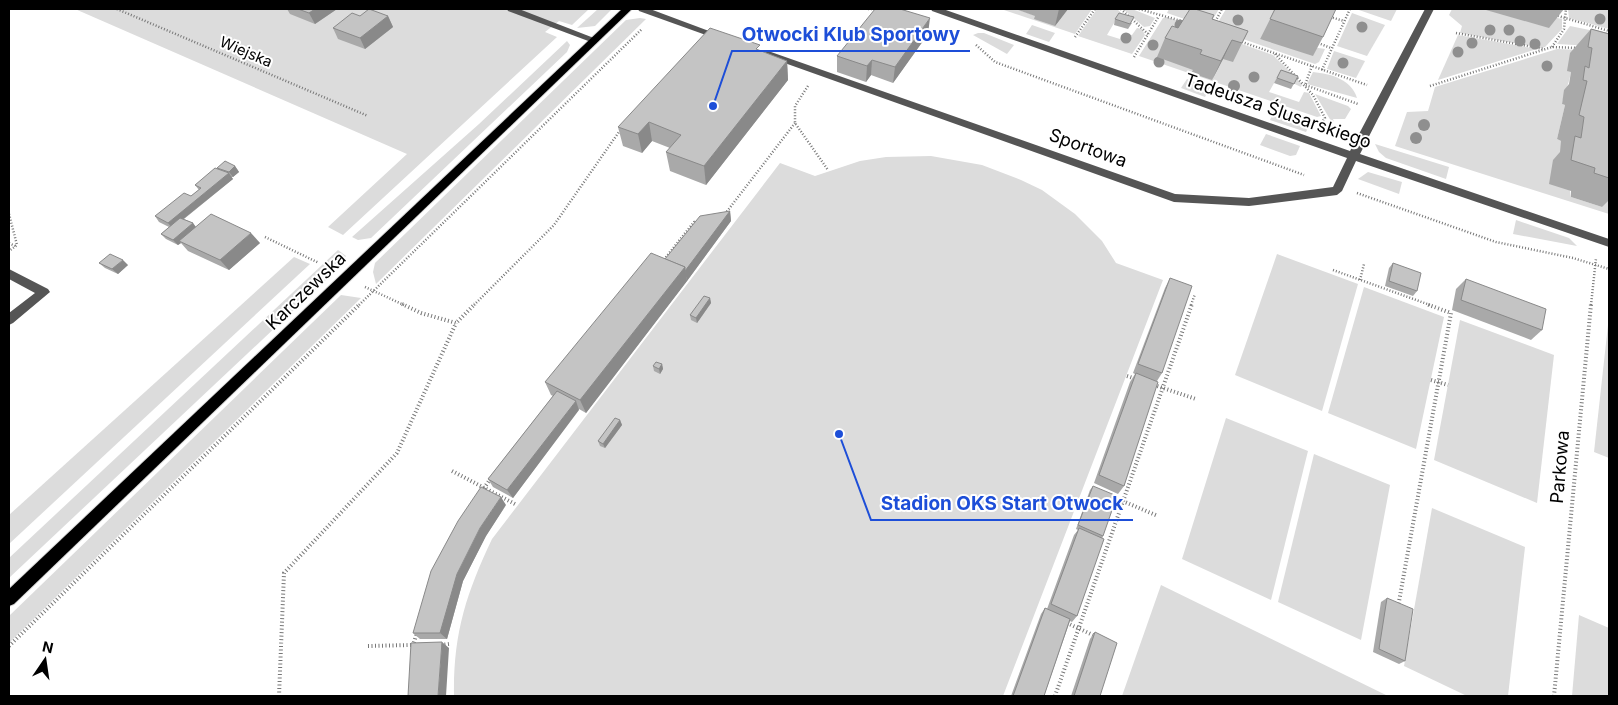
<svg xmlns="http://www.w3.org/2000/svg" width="1618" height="705" font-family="Inter,sans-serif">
<rect width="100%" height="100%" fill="#fff"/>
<g fill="#dcdcdc">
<polygon points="75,9 589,9 572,25 559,21 545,32 557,37 343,235 328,227 407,154"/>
<polygon points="598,9 612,9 595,26 577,28"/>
<polygon points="1001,9 1015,9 1037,16 1068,9 1092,9 1075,34"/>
<polygon points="1097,9 1117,9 1132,23 1117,18 1107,35 1120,39 1124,34 1132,35 1137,28 1142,29 1145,35 1132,54 1078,36"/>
<polygon points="1123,9 1132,9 1155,18 1150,26 1144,27"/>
<polygon points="1169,9 1219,9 1208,27 1167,13"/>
<polygon points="1226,9 1275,9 1260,39 1325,49 1319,62 1315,64 1214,29"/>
<polygon points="1356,9 1397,9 1391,21"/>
<path d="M1452,9C1486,9 1529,10 1562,19V29L1545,47L1541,48L1460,33L1462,26L1449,15Z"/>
<polygon points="1568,9 1609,9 1609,29 1569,18"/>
<polygon points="1352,13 1385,25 1367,56 1337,46"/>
<polygon points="1167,17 1273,55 1302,84 1301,87 1278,76 1269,92 1299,102 1304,92 1309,93 1321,116 1317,117 1139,56 1163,18"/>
<polygon points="640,18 646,19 376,284 373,272 375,263 626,20"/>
<polygon points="1032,25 1055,33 1049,42 1026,34"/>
<polygon points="1570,26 1609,34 1609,47 1557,44"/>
<polygon points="978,33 984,33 1014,45 1007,54 973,35"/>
<polygon points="1458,35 1537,49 1438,80"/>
<polygon points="567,41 570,45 567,52 371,238 358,240 352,237 479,124"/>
<path d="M1557,49L1609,51L1571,72C1569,85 1564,92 1562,104L1565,105L1557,139L1561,141L1571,197L1602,207L1609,192V214L1395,146L1407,112L1428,111L1435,87Z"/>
<polygon points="1334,51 1365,61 1356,78 1327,69"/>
<path d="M1313,72C1331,74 1351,79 1357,98L1307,84Z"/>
<polygon points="1187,79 1210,87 1205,97 1181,88"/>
<polygon points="1315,94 1348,106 1351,109 1345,119 1333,119 1334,122 1331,121"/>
<polygon points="1275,109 1306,119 1310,124 1306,132 1270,120"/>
<polygon points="1266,134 1300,146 1296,155 1290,156 1260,145"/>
<polygon points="1375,144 1449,167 1446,179 1386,158 1379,152"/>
<path d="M931,156L982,165L1021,180L1042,190L1075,214L1102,241L1116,263L1163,280L1003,696H454C453,634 466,594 492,539L780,163L815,176L860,161L886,157Z"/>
<polygon points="1368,172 1402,182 1399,194 1358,179"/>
<polygon points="1516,220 1569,238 1577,246 1513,234"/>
<polygon points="338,250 346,256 330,276 9,578 9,558"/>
<polygon points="1277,254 1358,284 1322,411 1235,375"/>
<polygon points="294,257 310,264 9,544 9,515"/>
<polygon points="1364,287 1444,317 1416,449 1328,413"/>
<polygon points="341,295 361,298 9,643 9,616"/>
<polygon points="1609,316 1609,458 1594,452"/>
<polygon points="1460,320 1554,355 1537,503 1434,460"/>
<polygon points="1226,418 1308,451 1271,600 1182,559"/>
<polygon points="1314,454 1390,485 1361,640 1278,602"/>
<polygon points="1432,508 1525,547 1508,696 1467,696 1404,666"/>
<polygon points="1161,585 1388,696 1122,696"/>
<polygon points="1579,615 1609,628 1609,696 1572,696"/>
</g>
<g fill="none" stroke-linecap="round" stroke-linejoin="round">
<defs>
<polygon id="major" points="622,9 632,9 14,604 9,606 9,589"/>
</defs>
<use href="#major" stroke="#dbdbdb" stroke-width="2"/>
<g stroke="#777" stroke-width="2.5" stroke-dasharray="1 2" stroke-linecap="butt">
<polyline points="117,9 368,116"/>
<polyline points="868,9 877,9"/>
<polyline points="1121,9 1148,34"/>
<polyline points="1139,9 1185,22"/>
<polyline points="1555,15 1609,31"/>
<polyline points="1330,17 1344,21"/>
<polyline points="1214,24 1222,9"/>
<polyline points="1456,33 1544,49"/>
<polyline points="1075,37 1095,9"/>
<polyline points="1239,41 1367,85"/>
<polyline points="1318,43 1331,48"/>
<polyline points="976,45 995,62 1304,175"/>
<polyline points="1552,47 1564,29 1566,9"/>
<polyline points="1275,54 1313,95 1325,118 1322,122"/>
<polyline points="1134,57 1159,16"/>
<polyline points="1312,66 1305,85 1358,104"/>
<polyline points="1322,70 1350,9"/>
<polyline points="808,86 795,106 795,123 828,170"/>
<polyline points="1430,86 1552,47 1579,48"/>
<polyline points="1357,193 1496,242 1573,258 1609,269"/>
<polyline points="9,214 17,245 9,251"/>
<polyline points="725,214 795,123"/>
<polyline points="265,237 319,263"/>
<polyline points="9,243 15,246"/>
<polyline points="662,262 694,222 699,222"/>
<polyline points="1333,270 1430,305"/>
<polyline points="1360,280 1364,264"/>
<polyline points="365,287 404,305"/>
<polyline points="359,305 642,29"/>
<polyline points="474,305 554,225 621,129"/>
<polyline points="1191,305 1195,294"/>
<polyline points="1591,305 1596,258"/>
</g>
<g stroke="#777" stroke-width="4" stroke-dasharray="1 2.5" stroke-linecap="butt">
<polyline points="402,304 421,313 456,323 475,304"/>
<polyline points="1127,376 1136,379"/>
<polyline points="1431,380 1448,385"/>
<polyline points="1154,385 1196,399"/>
<polyline points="452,471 515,504"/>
<polyline points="482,491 491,478"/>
<polyline points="1113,497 1158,516"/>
<polyline points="1398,607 1451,313 1426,304"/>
<polyline points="1067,623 1095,636"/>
<polyline points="441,645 449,644"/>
<polyline points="9,646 360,304"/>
<polyline points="368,646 412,645"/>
<polyline points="413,646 417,632"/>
<polyline points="279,696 284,573 397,453 456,323"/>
<polyline points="1055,696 1192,304"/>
<polyline points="1554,696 1591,304"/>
</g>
<g fill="#555" fill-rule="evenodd">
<polygon points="507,9 519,9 599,40 597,42 591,42 508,11"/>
<polygon points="638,9 650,9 725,37 723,39 717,39 639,11"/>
<polygon points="931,9 943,9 1350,151 1425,9 1434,9 1360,154 1609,239 1609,247 1356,161 1342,191 1337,195 1249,206 1174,202 765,56 763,54 768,51 771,52 1175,194 1249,198 1333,187 1347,158 932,11"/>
<polygon points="9,269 48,289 50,292 13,323 9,325 9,313 35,293 9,279"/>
</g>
<use href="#major" fill="#000" fill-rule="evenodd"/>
</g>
<g fill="#8f8f8f">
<circle cx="1600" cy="19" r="5.5"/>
<circle cx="1238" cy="20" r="5.5"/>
<circle cx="1180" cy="25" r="5.5"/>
<circle cx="1362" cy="27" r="5.5"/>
<circle cx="1490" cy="30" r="5.5"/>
<circle cx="1509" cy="30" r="5.5"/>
<circle cx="1126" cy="38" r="5.5"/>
<circle cx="1520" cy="41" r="5.5"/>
<circle cx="1472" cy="43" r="5.5"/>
<circle cx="1535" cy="44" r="5.5"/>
<circle cx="1153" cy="45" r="5.5"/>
<circle cx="1458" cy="52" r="5.5"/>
<circle cx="1159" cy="62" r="5.5"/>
<circle cx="1343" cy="63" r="5.5"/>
<circle cx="1547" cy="66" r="5.5"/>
<circle cx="1254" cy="77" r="5.5"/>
<circle cx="1234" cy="86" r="6"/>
<circle cx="1424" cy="125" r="6"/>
<circle cx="1416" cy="138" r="6"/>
</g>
<g fill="#a9a9a9">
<polygon points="287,9 337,9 315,24 290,14"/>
<polygon points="1015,9 1068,9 1055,26 1034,19 1035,16"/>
<polygon points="1275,9 1323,37 1313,56 1260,39"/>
<polygon points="1487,9 1564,9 1549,28 1486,10"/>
<polygon points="1214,15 1212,19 1248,31 1233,62 1223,59 1212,80 1191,73 1193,70 1157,57 1165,38 1178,28"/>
<polygon points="360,16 388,16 393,27 365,49 338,39 333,28"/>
<polygon points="1115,19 1132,23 1128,29 1114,25"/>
<polygon points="1591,29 1608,33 1609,31 1609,200 1602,207 1571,197 1571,191 1549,184 1553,160 1560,152 1561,141 1557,139 1565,105 1562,104 1564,90 1569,84 1571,72 1567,71 1570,53"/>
<polygon points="928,34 893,83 871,75 866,82 837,72 837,56"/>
<polygon points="760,51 787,61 788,80 706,185 670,171 666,152 670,148 652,141 642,153 623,146 618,127"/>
<polygon points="1281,70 1298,76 1291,89 1274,83"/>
<polygon points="235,166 239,172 233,177 231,177 233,179 184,219 193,223 196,227 260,243 229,270 188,251 181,243 178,245 166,239 161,234 169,227 159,222 155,216 191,196 199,190 195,185 219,170 217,168"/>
<polygon points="730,211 731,221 687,281 586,413 579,409 513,498 493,487 488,479 553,396 551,395 545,382 665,259"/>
<polygon points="99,263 128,265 118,274 105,268"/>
<polygon points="1393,263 1417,291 1413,296 1385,286 1389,268"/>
<polygon points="1170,278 1162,373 1157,381 1124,486 1118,494 1094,483 1130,382 1135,374 1133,373 1165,288"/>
<polygon points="1466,279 1542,330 1531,340 1452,310 1456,289"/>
<polygon points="710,298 711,303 697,323 691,320 690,315"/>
<polygon points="662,364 663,369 660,374 654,371 653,366"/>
<polygon points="620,420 622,425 605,448 600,446 598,441"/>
<polygon points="1093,486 1103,536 1077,616 1072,622 1070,621 1044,696 1011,696 1041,614 1045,608 1047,609 1074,535 1078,530 1076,529 1090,490"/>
<polygon points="506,505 486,536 463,581 447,639 420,639 413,633"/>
<polygon points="1387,598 1405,661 1399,664 1373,652 1381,602"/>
<polygon points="1095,632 1100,696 1071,696 1090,639"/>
</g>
<g fill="#898989">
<polygon points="315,9 337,9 315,24 309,13"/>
<polygon points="1059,9 1068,9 1055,26"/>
<polygon points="388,16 393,27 365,49 360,38"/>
<polygon points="930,18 928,34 893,83 895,67"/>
<polygon points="1232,40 1223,59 1212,80 1221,61"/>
<polygon points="872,60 871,75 866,82 867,66"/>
<polygon points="787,61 788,80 706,185 704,166"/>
<polygon points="649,122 652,141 642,153 638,134"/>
<polygon points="235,166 239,172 233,177 229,172"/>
<polygon points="229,173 233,179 172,228 168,223"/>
<polygon points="730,211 731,221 687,281 685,271"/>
<polygon points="193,223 197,229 179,241 181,243 178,245 173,240"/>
<polygon points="251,233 260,243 229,270 220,260"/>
<polygon points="123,260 128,265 118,274 112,269"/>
<polygon points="685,267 687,281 586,413 580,400"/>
<polygon points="710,298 711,303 697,323 696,318"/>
<polygon points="662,364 663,369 660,374 659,369"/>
<polygon points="576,401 579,410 513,498 507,490"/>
<polygon points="620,420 622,425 605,448 603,444"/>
<polygon points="501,497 506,505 486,536 463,581 447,639 440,633 457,574 480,528"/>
<polygon points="442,642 449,648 446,696 438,696"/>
</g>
<g fill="#c4c4c4" stroke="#898989">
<polygon points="298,9 315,9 309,13"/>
<polygon points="369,9 388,16 360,38 333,28 352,13 360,16"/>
<polygon points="875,9 900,9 930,18 895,67 872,60 867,66 837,56"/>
<polygon points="1190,9 1195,9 1214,15 1212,19 1248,31 1242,43 1232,40 1221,61 1200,54 1202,50 1165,38 1172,26 1178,28"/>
<polygon points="1275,9 1336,9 1323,37 1270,19"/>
<polygon points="1119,13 1134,17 1130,24 1115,19"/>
<polygon points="710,28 760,45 756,49 787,61 704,166 666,152 681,135 649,122 638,134 618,127"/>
<polygon points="1591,29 1609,34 1609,178 1594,173 1595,168 1571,160 1575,136 1581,138 1584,117 1579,115 1587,81 1583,80 1585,66 1589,68 1592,48 1588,47"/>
<polygon points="1281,70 1298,76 1294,84 1277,78"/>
<polygon points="225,161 235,166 229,172 217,168"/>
<polygon points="215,168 229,173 168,223 155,216 184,193 191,196 201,188 195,185"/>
<polygon points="730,211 685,271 685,267 665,259 700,216"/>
<polygon points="211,214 251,233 220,260 179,241"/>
<polygon points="180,218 193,223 173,240 161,234"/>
<polygon points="651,253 685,267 580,400 545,382"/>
<polygon points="110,254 123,260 112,269 99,263"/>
<polygon points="1393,263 1421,273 1417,291 1389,281"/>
<polygon points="1170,278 1192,286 1162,373 1138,364"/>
<polygon points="1466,279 1546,309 1542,330 1461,300"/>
<polygon points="704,296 710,298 696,318 690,315"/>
<polygon points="656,362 662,364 659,369 653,366"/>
<polygon points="1136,373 1158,382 1124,486 1099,475"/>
<polygon points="557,391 576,401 507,490 488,479"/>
<polygon points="615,418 620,420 603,444 598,441"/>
<polygon points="1093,486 1117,496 1103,536 1078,525"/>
<polygon points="481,487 501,497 480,528 457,574 440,633 413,633 431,571 458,521"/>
<polygon points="1079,528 1104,539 1077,616 1051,604"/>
<polygon points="1387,598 1413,609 1405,661 1379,649"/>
<polygon points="1045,608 1070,619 1044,696 1013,696"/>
<polygon points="1095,632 1117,643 1100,696 1074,696"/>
<polygon points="442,642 438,696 408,696 411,643"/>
</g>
<g text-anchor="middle" stroke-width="4" stroke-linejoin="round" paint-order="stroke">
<g font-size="15" fill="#000" stroke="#fff">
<text transform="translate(246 52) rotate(23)" y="5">Wiejska</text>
</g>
<g font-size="18" fill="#000" stroke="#fff">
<text transform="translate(1278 111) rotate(19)" y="6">Tadeusza Ślusarskiego</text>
<text transform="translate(1088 148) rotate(20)" y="6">Sportowa</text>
<text transform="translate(306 291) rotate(-44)" y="6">Karczewska</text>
<text transform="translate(1560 467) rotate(-85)" y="6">Parkowa</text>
</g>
</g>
<path fill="none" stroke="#1d4ed8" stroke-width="2" d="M713 106L732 51H970M839 434L871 520H1133"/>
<g fill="#1d4ed8" stroke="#fff" stroke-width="2">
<circle cx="713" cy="106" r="5"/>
<circle cx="839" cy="434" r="5"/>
</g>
<g font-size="19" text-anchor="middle" font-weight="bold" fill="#1d4ed8" stroke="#fff" stroke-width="4" stroke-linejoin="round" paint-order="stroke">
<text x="851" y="41">Otwocki Klub Sportowy</text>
<text x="1002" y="510">Stadion OKS Start Otwock</text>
</g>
<rect width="1618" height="705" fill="none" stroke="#000000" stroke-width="20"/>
<g transform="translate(45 660) rotate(13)" stroke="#ffffff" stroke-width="4" paint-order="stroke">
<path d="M0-4L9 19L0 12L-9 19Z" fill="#000000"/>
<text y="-8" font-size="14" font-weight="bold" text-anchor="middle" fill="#000000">N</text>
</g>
</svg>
